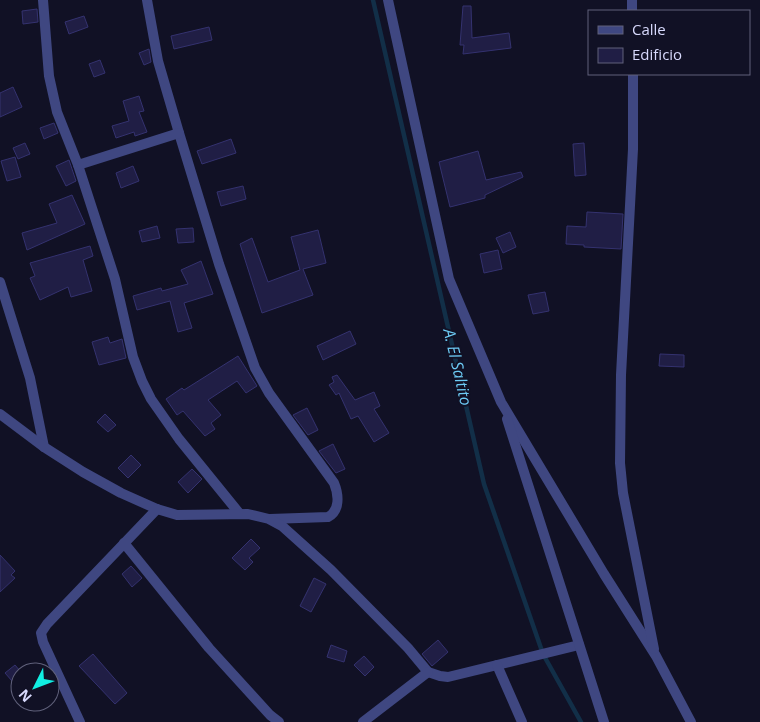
<svg xmlns="http://www.w3.org/2000/svg" width="760" height="722" font-family="'Open Sans',sans-serif">
<rect width="100%" height="100%" fill="#111125"/>
<g fill="none" stroke-linecap="round" stroke-linejoin="round">
<polyline stroke="#122f48" stroke-width="4.5" points="373,0 484,484 543,654 581,722"/>
</g>
<g fill="#201e45" stroke="#34326f">
<polygon points="463,6 471,6 472,38 509,33 511,48 463,54 464,45 460,45"/>
<polygon points="37,9 38,22 23,24 22,11"/>
<polygon points="84,16 88,27 69,34 65,22"/>
<polygon points="209,27 212,40 174,49 171,36"/>
<polygon points="149,49 151,62 144,65 139,53"/>
<polygon points="100,60 105,73 94,77 89,64"/>
<polygon points="13,87 22,107 0,117 0,93"/>
<polygon points="139,96 144,111 139,112 147,132 135,136 134,132 116,138 112,126 129,121 123,101"/>
<polygon points="54,123 58,133 44,139 40,128"/>
<polygon points="231,139 236,153 202,164 197,151"/>
<polygon points="25,143 30,154 18,159 13,148"/>
<polygon points="584,143 586,175 575,176 573,144"/>
<polygon points="478,151 486,180 521,172 523,177 485,195 485,198 450,207 439,162"/>
<polygon points="15,157 21,177 7,181 1,161"/>
<polygon points="69,160 76,181 66,186 56,166"/>
<polygon points="133,166 139,181 121,188 116,173"/>
<polygon points="243,186 246,199 221,206 217,192"/>
<polygon points="72,195 85,224 27,250 22,233 57,223 49,204"/>
<polygon points="587,212 623,214 621,249 584,247 584,245 566,244 567,226 586,227"/>
<polygon points="157,226 160,238 142,242 139,231"/>
<polygon points="193,228 194,242 178,243 176,229"/>
<polygon points="318,230 326,263 303,269 313,295 262,313 240,244 252,238 268,282 300,270 291,237"/>
<polygon points="510,232 516,247 503,253 496,238"/>
<polygon points="90,246 93,256 83,260 92,291 71,297 68,287 40,300 30,278 35,276 30,263"/>
<polygon points="498,250 502,269 484,273 480,254"/>
<polygon points="201,261 213,294 184,303 192,328 178,332 170,301 137,310 133,296 161,288 162,291 188,284 181,270"/>
<polygon points="545,292 549,311 533,314 528,295"/>
<polygon points="350,331 356,344 323,360 317,346"/>
<polygon points="108,337 110,343 122,339 126,358 99,365 92,342"/>
<polygon points="660,354 684,355 684,367 659,366"/>
<polygon points="238,356 257,386 246,393 237,381 208,400 221,415 211,423 215,429 205,436 183,411 177,415 166,399 182,388 184,390"/>
<polygon points="337,375 355,400 374,392 380,406 374,409 389,433 374,442 358,416 351,419 339,393 336,395 329,385 334,382 332,377"/>
<polygon points="307,408 318,430 308,435 293,415"/>
<polygon points="105,414 116,425 108,432 97,422"/>
<polygon points="333,444 345,469 336,473 319,451"/>
<polygon points="131,455 141,465 128,478 118,468"/>
<polygon points="192,469 202,479 188,493 178,482"/>
<polygon points="251,539 260,548 249,558 253,562 245,570 232,558"/>
<polygon points="0,555 15,571 11,575 15,578 0,592"/>
<polygon points="131,566 142,578 132,587 122,574"/>
<polygon points="314,578 326,584 311,612 300,606"/>
<polygon points="438,640 448,652 432,666 422,654"/>
<polygon points="331,645 347,651 344,662 327,657"/>
<polygon points="93,654 127,693 115,704 79,666"/>
<polygon points="364,656 374,667 365,676 354,665"/>
<polygon points="15,665 20,671 20,690 5,673"/>
</g>
<g fill="none" stroke-linecap="round" stroke-linejoin="round">
<g stroke="#3f4781" stroke-width="10">
<polyline points="43,0 49,76 57,112 78,165 115,279 133,357 142,381 151,399 179,439 239,513"/>
<path d="M147,0L158,61L179,133L219,264L255,368L269,393L334,483C339,495 340,511 328,517L270,519"/>
<polyline points="388,0 449,279 501,402 604,574 656,656 691,722"/>
<polyline points="632,0 632,11"/>
<polyline points="633,74 633,149 621,375 620,463 623,493 654,649"/>
<polyline points="78,165 179,133"/>
<polyline points="0,282 30,378 44,447"/>
<polyline points="0,414 44,447 83,472 121,493 157,509 177,515 248,514 269,519 282,526 331,570 408,648 428,672 440,676 448,677 579,645"/>
<polyline points="507,419 604,722"/>
<polyline points="124,543 209,648 270,715 279,722"/>
<polyline points="497,665 522,722"/>
<polyline points="80,722 43,642 41,633 47,624 157,509"/>
<polyline points="363,722 428,672"/>
</g>
</g>
<g text-anchor="middle" stroke-width="4" stroke-linejoin="round" paint-order="stroke">
<g font-size="16" font-style="italic" fill="#6dcbf5" stroke="#111125">
<text transform="translate(458 367) rotate(77)" y="6">A. El Saltito</text>
</g>
</g>
<rect x="588" y="10" width="162" height="65" fill="#111125" stroke="#60617b"/>
<rect x="598" y="26" width="25" height="8" fill="#3f4781" stroke="#60617b"/>
<text x="632" y="35" font-size="15" fill="#d7d9fc">Calle</text>
<rect x="598" y="48" width="25" height="15" fill="#201e45" stroke="#60617b"/>
<text x="632" y="60" font-size="15" fill="#d7d9fc">Edificio</text>
<g transform="translate(35 687) rotate(228)"><circle r="24" fill="#111125" stroke="#60617b"/>
<path d="M0-4L9 19L0 12L-9 19Z" fill="#11eee2"/>
<text y="-8" font-size="14" font-weight="bold" text-anchor="middle" fill="#d7d9fc">N</text>
</g>
</svg>
